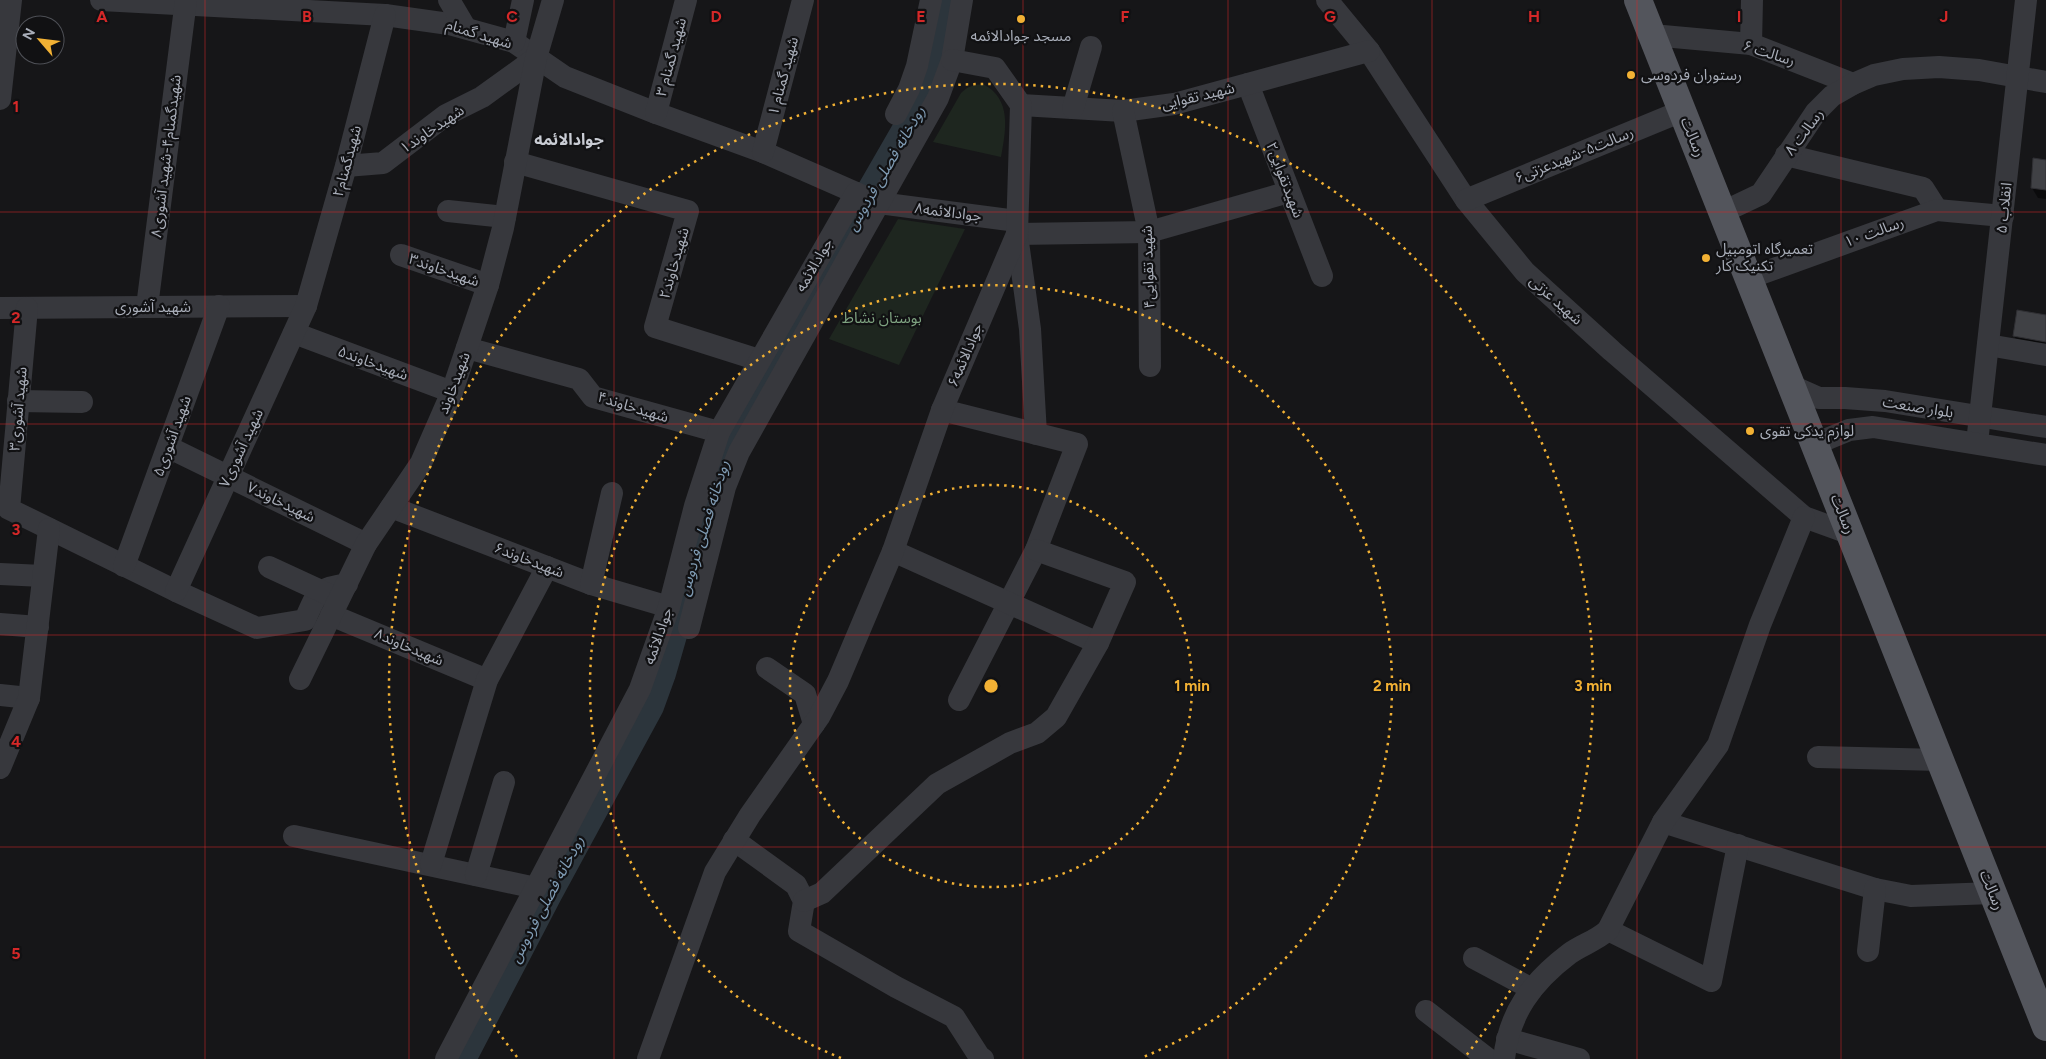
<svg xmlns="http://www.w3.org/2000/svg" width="2046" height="1059" font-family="Figtree,'Noto Sans Arabic',sans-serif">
<rect width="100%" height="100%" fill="#161618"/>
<g fill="#1e261f">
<path d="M983,84C1012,99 1006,130 1001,157L933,142L961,93C968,86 974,85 983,84Z"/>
<polygon points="898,219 965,229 899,365 829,339"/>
</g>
<g fill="#0007">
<polygon points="2046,161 2046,199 2038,198 2032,188"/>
<polygon points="2046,316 2046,351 2020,346 2014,336"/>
</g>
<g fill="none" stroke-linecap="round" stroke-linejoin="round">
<polyline stroke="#2c353c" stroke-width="30" points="461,1059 547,894 649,706 661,673 723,458 768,371 927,95 933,72 946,0"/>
</g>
<g fill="#404145" stroke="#303034">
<polygon points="2033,158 2046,160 2046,190 2031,188"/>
<polygon points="2017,310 2046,315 2046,342 2013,336"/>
</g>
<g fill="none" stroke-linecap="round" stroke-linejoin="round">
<g stroke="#37383d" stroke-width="22">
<polyline points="101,0 385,15 449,24 514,42 565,77 656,113 763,152 879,203 1017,221"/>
<polyline points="449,0 465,27"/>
<polyline points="1327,0 1369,51 1466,200 1525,272 1612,351 1804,517 1851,534"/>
<polyline points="1652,35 1751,44 1853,84"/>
<polyline points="514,42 523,0"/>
<polyline points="1751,44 1752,0"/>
<polyline points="1248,84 1322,276"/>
<polyline points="0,99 11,0"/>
<polyline points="1021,105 1123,111 1174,104 1369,51"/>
<polyline points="1073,108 1091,47"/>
<polyline points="1123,111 1149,232 1150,366"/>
<polyline points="656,113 686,0"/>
<polyline points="896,114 909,89 917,66 931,0"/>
<polyline points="763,152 803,0"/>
<polyline points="1786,155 1923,188 1937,210"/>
<polyline points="515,162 688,211 655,327 759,360"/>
<polyline points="346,166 383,163 446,115 482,97 536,58"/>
<polyline points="1466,200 1682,111"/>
<polyline points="448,211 505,217"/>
<polyline points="1723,212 1761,194 1816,112 1832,96 1853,84 1874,75 1903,69 1939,67 1979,70 2046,82"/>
<polyline points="1017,234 1149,232 1289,192"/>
<polyline points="1017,235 1030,329 1036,434"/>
<polyline points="401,255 488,285"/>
<polyline points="1749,278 1937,210 2003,216"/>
<polyline points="147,307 186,0"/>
<polyline points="0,308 306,306"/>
<path d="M27,308L9,509L176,591L257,628L305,620C317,593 316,589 347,584"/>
<polyline points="294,333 452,392"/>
<polyline points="1988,345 2046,355"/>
<polyline points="467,348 579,379 593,397 719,432"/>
<polyline points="1792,386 1819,398 1845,398 1885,401 2046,427"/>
<polyline points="18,401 82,402"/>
<polyline points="942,410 1077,444 1036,550 959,700"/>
<polyline points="1977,443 2026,0"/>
<polyline points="1815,444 1849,430 1873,427 2046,455"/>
<polyline points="168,447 366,544"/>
<polyline points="391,507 591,584 669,607"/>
<polyline points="893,551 1098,643"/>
<polyline points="124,566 219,306"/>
<polyline points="269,567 334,597"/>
<polyline points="0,574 43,576"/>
<polyline points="591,584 612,493"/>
<polyline points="176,591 306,306 346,166 385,15"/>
<polyline points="331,615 487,680"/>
<polyline points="0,624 38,627"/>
<polyline points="689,628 725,487 739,452 938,98 952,60 962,0"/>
<polyline points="767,668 805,694 814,724"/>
<polyline points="300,679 366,544 421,463 452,392 488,285 503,228 536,58 553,0"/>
<polyline points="0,695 29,698"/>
<polyline points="1818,757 1940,760"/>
<polyline points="0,768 29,698 49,529"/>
<polyline points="1663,822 1875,889 1911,896 1993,893"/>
<polyline points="294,836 536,888"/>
<polyline points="734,840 796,885 804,901 799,931 896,987 954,1017 979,1056 983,1059"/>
<polyline points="431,864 487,680 547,567"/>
<polyline points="476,875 504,782"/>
<polyline points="804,901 822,893 937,784 1010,743 1037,733 1056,717 1098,643 1125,582 1036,550"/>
<polyline points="1608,930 1711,981 1738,845"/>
<polyline points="1868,951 1875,889"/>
<polyline points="1474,958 1532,989"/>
<polyline points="1426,1011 1488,1059"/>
<polyline points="1507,1039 1579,1059"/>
<polyline points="446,1059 640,689 669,607 695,506 719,432 856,193"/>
<polyline points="648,1059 715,872 750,815 819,717 838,681 893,551 942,410 1017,234 1021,105 995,68 952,60"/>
<path d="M1504,1059C1509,1013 1532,982 1569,954C1581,945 1596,941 1608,930L1663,822L1718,745L1760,625L1804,517"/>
</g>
<polyline stroke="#53555c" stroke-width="28" points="1638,0 2046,1027"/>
</g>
<path fill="none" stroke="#d62828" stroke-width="1" stroke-opacity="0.55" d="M205,0V1059M409,0V1059M614,0V1059M818,0V1059M1023,0V1059M1228,0V1059M1432,0V1059M1637,0V1059M1841,0V1059M0,212H2046M0,424H2046M0,635H2046M0,847H2046"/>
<g fill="none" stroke="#f2b134" stroke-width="2.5" stroke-dasharray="2.5 5">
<circle cx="991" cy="686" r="201"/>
<path d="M841 1058A401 401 0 1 1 1141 1058"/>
<path d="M517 1057A602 602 0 1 1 1465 1057"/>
</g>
<g fill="#f2b134" stroke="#111113" stroke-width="2">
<circle cx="1021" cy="19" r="5"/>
<circle cx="1631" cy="75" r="5"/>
<circle cx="1706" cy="258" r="5"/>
<circle cx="1750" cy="431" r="5"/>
</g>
<g text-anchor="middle" stroke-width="4.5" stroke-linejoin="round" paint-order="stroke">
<g font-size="15" fill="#a8adb8" stroke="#111113">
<text transform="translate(479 34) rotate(17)" y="5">شهید گمنام</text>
<text transform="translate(1769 53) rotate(18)" y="5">رسالت ۶</text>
<text transform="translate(671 57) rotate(-75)" y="5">شهید گمنام ۳</text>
<text transform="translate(783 76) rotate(-75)" y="5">شهید گمنام ۱</text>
<text transform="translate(1198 96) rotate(-13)" y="5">شهید تقوایی</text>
<text transform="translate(432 129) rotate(-34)" y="5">شهیدخاوند۱</text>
<text transform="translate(1804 132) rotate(-53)" y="5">رسالت ۸</text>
<text transform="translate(1693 137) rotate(68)" y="5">رسالت</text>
<text transform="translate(1574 155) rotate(-22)" y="5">رسالت۵-شهیدعزتی۶</text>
<text transform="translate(166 156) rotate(-83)" y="5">شهیدگمنام۴-شهید آشوری۸</text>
<text transform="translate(347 161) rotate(-75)" y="5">شهیدگمنام۲</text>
<text transform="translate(1285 180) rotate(69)" y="5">شهیدتقوایی۲</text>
<text transform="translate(2004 208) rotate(-84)" y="5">انقلاب ۵</text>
<text transform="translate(948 212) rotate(7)" y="5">جوادالائمه۸</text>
<text transform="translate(1874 232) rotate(-20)" y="5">رسالت ۱۰</text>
<text transform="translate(674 263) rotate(-74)" y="5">شهیدخاوند۲</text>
<text transform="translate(814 265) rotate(-60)" y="5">جوادالائمه</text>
<text transform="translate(1148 267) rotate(-92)" y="5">شهید تقوایی۴</text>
<text transform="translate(444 270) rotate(19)" y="5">شهیدخاوند۳</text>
<text transform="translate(1556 300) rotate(42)" y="5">شهید عزتی</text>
<text x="153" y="312">شهید آشوری</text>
<text transform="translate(965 355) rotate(-67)" y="5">جوادالائمه۶</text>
<text transform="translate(373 363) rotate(20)" y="5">شهیدخاوند۵</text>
<text transform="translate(454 383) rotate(-69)" y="5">شهیدخاوند</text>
<text transform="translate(633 407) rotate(17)" y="5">شهیدخاوند۴</text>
<text transform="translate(1918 407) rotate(9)" y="5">بلوار صنعت</text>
<text transform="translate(18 409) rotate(-85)" y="5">شهید آشوری۳</text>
<text transform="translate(172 436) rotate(-70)" y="5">شهید آشوری۵</text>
<text transform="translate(241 448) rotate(-65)" y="5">شهید آشوری۷</text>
<text transform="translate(281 502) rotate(26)" y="5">شهیدخاوند۷</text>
<text transform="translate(1843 514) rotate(68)" y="5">رسالت</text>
<text transform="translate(529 560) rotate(21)" y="5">شهیدخاوند۶</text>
<text transform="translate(658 636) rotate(-71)" y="5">جوادالائمه</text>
<text transform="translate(409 647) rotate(23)" y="5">شهیدخاوند۸</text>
<text transform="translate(1992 890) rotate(68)" y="5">رسالت</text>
</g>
<g font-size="15" fill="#a8adb8" stroke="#111113" text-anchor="start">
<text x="1021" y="41" text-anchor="middle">مسجد جوادالائمه</text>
<text x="1641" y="80">رستوران فردوسی</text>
<text x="1716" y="254">تعمیرگاه اتومبیل<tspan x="1716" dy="17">تکنیک کار</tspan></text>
<text x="1760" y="436">لوازم یدکی تقوی</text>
</g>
<g font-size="15" fill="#7fa381" stroke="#111113">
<text x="882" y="323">بوستان نشاط</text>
</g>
<g font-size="16" font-weight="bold" fill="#c9ccd4" stroke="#111113">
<text x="569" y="145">جوادالائمه</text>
</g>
<g font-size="16" font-style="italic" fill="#7f9bb3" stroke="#111113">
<text transform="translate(885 168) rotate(-60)" y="6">رودخانه فصلی فردوس</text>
<text transform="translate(703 528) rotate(-73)" y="6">رودخانه فصلی فردوس</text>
<text transform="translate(546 899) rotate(-62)" y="6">رودخانه فصلی فردوس</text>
</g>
</g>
<g font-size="16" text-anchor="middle" font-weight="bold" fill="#d62828" stroke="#111113" stroke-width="4.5" stroke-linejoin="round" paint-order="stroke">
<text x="102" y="22">A</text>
<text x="307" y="22">B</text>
<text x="512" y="22">C</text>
<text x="716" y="22">D</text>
<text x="921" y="22">E</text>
<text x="1125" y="22">F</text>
<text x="1330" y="22">G</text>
<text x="1534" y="22">H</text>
<text x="1739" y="22">I</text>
<text x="1944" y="22">J</text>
<text x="16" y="112">1</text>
<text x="16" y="323">2</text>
<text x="16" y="535">3</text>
<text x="16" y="747">4</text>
<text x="16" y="959">5</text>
</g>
<circle cx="991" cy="686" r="8" fill="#f2b134" stroke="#111113" stroke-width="2.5"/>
<g font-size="15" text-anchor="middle" font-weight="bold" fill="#f2b134" stroke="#111113" stroke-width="4.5" stroke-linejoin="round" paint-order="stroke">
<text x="1192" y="691">1 min</text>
<text x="1392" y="691">2 min</text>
<text x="1593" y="691">3 min</text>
</g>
<g transform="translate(40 40) rotate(298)"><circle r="24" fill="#111113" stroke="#4d4f55"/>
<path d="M0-4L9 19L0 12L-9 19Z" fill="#f2b134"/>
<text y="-8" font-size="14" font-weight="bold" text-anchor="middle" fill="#a8adb8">N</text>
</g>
</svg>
